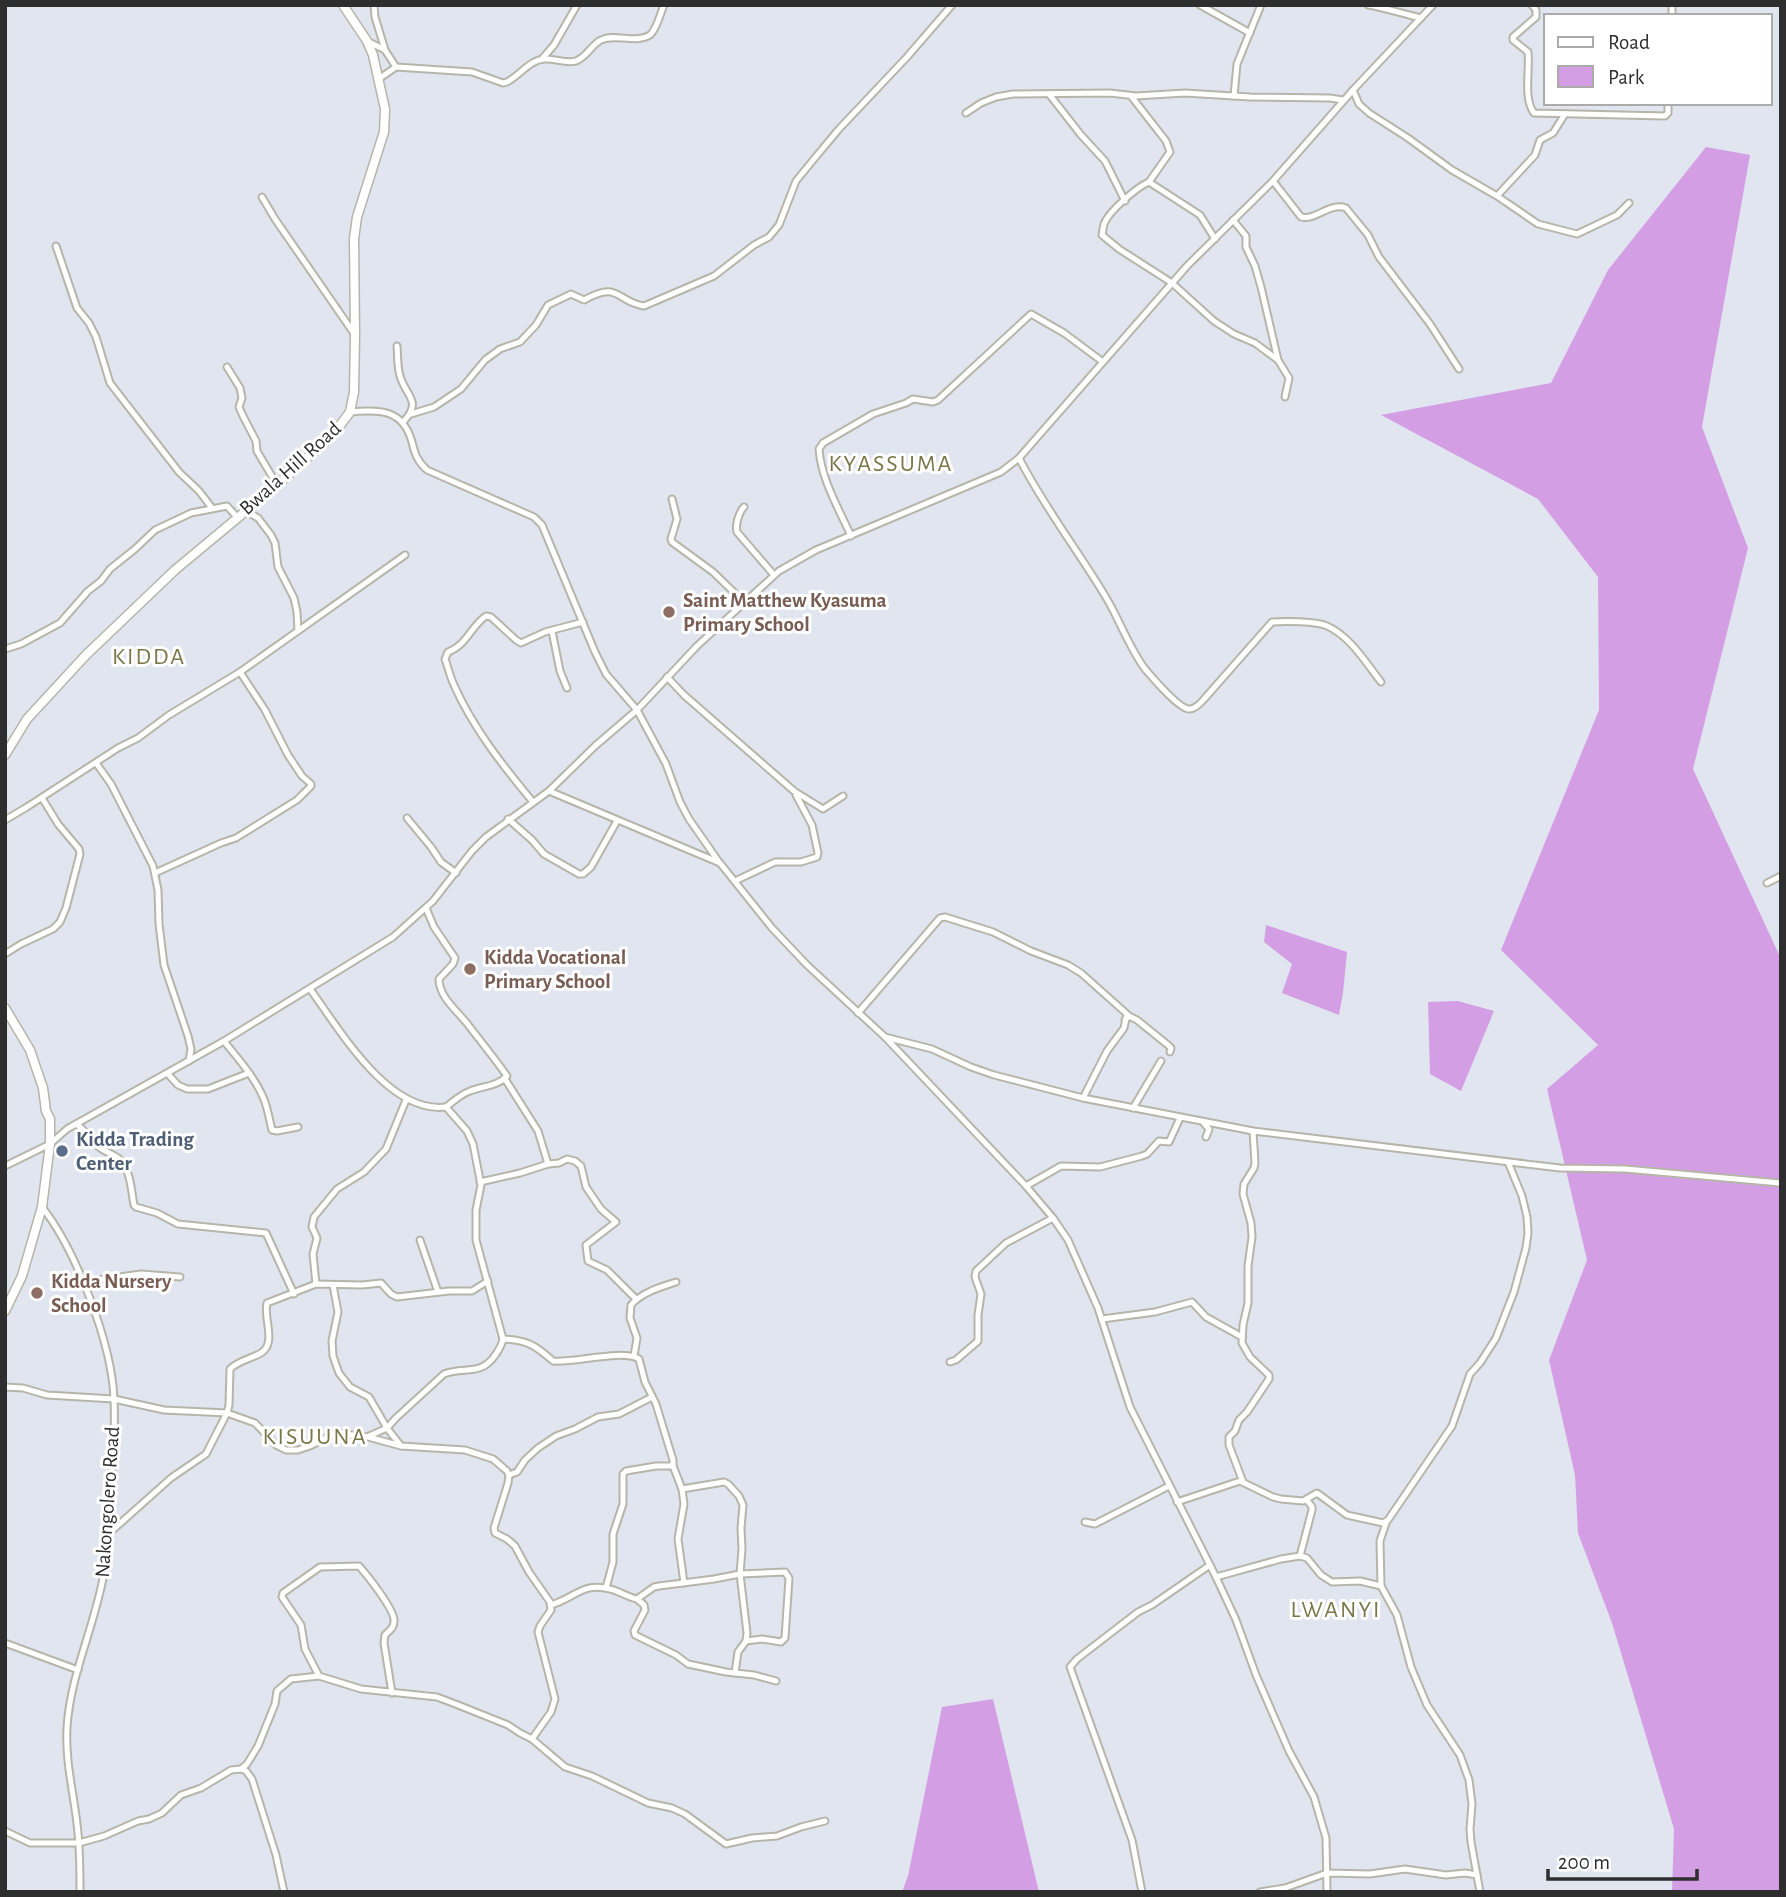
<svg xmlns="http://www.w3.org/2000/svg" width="1786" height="1897" font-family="'Alegreya Sans',sans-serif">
<rect width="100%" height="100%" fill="#e1e5ef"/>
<g fill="#d49ee4">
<polygon points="1706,147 1750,155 1702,427 1748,548 1693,769 1781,959 1781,1892 1672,1892 1674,1829 1612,1623 1578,1533 1575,1475 1549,1360 1587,1260 1547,1089 1598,1045 1501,950 1599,710 1598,577 1538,499 1381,415 1551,383 1608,270"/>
<polygon points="1266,925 1347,952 1343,993 1339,1015 1282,993 1292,964 1264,942"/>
<polygon points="1458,1001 1494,1011 1461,1091 1430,1074 1428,1002"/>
<polygon points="993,1699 1039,1892 902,1892 908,1876 942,1707"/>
</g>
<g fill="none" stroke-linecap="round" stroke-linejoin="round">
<defs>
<g id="street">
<polyline points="374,5 375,17 385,50"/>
<polyline points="1200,5 1250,33"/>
<path d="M1368,5C1386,8 1403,14 1421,18"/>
<path d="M1532,5L1536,10V17L1513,37V40L1528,52C1530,70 1523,99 1534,113L1665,116L1668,113V103"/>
<polyline points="1672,5 1672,16"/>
<path d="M367,41L385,50L396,67L472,72L503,83L507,82C519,76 530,60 544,59C555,58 565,64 576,61C587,57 591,45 601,40C615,33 636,44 650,35C657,29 660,14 664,5"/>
<polyline points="542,59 554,45 577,5"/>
<polyline points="380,78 396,67"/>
<polyline points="1353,90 1359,104 1369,113 1408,138 1452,170 1497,196 1538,224 1577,234 1617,215 1629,203"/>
<polyline points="1049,94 1081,135 1105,161 1125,201"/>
<polyline points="1131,96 1166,141 1170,152 1149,182"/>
<polyline points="1234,96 1237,64 1261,5"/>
<polyline points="966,113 981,103 996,97 1013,94 1110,93 1136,96 1185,93 1250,97 1330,98 1343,100"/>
<path d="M1273,181L1301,217C1316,221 1329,202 1346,208L1368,235L1379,257L1430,324L1459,369"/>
<polyline points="1497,196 1535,155 1540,140 1553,133 1565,114"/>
<polyline points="262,197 275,219 353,332"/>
<polyline points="1233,220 1246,236 1246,247 1255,266 1261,287 1278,360"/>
<path d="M1215,239L1200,215L1149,182C1137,187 1109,211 1104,224C1103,227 1103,231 1102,235L1119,249L1172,283L1214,321L1234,334L1255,343L1278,360L1289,378L1285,397"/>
<polyline points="56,246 77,308 89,323 96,337 110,383 179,472 199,491 212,508"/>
<path d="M397,346C398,356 397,366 400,376C406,397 423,401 403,422"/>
<polyline points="227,367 240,388 242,398 239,407 243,416 256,441 257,451 277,485"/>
<path d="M350,412C379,409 403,409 412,442C415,454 417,461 427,470L534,517L542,525L595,652L606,674L637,710L666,764L680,802L689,819L719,862"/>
<path d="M411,414L434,407L461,389L485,360L500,349L520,342L536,325L548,305L571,294L584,300C620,280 616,302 644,306L714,276L754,245L769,237L779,225L796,181L814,159L839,129L907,57L952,5"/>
<path d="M1019,458C1043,505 1076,548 1104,594C1119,618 1128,646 1145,669C1153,678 1176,706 1188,709C1195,710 1201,703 1205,698L1272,622C1284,621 1316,621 1327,626C1350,636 1366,663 1381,682"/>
<polyline points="672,499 677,519 671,539 672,542 713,572 744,602"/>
<path d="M744,507C739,512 735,525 737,532L774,575"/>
<polyline points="246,511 258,518 271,535 275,543 278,567 294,598 297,612 298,631"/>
<path d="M851,536C839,509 821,479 819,449L823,443L873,414L906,403L913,399L933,402L938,400L1031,314L1064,333L1103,362"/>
<polyline points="552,631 560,671 567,688"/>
<polyline points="5,649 21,644 60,623 88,591 101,581 110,569 135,549 155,530 191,513 227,506 237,517"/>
<polyline points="667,677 684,695 794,791 823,809 843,796"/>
<polyline points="96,763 111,784 153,866 158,890 159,924 164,965 188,1036 191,1049 189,1061"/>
<polyline points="549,791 720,863 772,928 807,965 885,1037 1026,1186 1053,1218 1068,1240 1098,1308 1130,1407 1216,1577 1236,1620 1256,1675 1289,1751 1314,1797 1326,1838 1327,1892"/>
<path d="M533,802C503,766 473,728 454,685C450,677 448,667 445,659L448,652C467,645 471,626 486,616L491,617L516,640L521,643L545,632L583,622"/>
<polyline points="407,818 431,847 441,862 456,873"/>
<polyline points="508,819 532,840 544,854 579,874 583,874 591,867 617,821"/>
<polyline points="5,820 27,807 118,748 138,738 169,715 240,672 405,555"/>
<polyline points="155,873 221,843 236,838 297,800 311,786 311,784 302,776 288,755 265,710 240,672"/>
<polyline points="735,881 775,862 801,862 817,857 818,853 812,825 796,795"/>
<polyline points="1767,883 1781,876"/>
<path d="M426,908L434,927L455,958L453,964L439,979C439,998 459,1012 469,1026C482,1043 495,1059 507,1076C498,1086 483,1086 470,1091C461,1094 454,1101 446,1107"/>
<polyline points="5,954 21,944 53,929 60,922 66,908 80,854 79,849 58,824 42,798"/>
<path d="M310,989C340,1030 388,1114 446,1107L467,1131L473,1144L481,1185L476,1210V1240L503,1339C502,1345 500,1348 496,1354C481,1377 465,1366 444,1374L396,1418L387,1428L369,1436"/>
<polyline points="858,1013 940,918 945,917 993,932 1031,951 1068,965 1081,973 1127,1014 1124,1028 1107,1051 1083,1098"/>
<polyline points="1125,1020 1129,1016 1137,1020 1168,1045 1171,1048 1170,1052"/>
<polyline points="885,1037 932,1049 971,1067 994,1075 1083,1098 1253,1131 1560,1168 1625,1169 1781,1183"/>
<path d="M224,1041C238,1059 254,1076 263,1097C268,1108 269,1119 272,1130L277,1131L298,1127"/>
<polyline points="167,1073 178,1085 187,1089 208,1089 249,1073"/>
<polyline points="505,1079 538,1131 548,1164"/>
<polyline points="1133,1108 1161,1061"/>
<polyline points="1203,1122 1209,1129 1206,1137"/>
<path d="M76,1124C86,1130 90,1140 99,1147C105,1152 113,1154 118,1158C131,1169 131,1190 134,1205L136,1207L157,1213L178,1224L266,1233L294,1294"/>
<polyline points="5,1166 50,1144 67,1129 224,1041 393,937 433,901 472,851 486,837 549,791 595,746 637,710 697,646 779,571 816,550 1001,472 1019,458 1187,266 1273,181 1353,90 1433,5"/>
<polyline points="480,1182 520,1173 548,1164 559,1163 567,1159 575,1161 581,1166 586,1187 601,1209 616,1222 586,1245 588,1261 607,1270 636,1299"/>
<polyline points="1026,1186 1061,1166 1100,1167 1142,1156 1147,1154 1159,1141 1169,1142 1180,1118"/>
<path d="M42,1207C76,1250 112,1344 114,1399C116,1444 110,1491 106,1536C105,1549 106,1561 104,1573C95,1626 70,1675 67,1728C65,1764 75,1798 78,1833C80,1853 80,1872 80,1892"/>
<polyline points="420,1240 438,1292"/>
<polyline points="83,1282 141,1274 180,1277"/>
<polyline points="316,1284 313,1254 317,1238 312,1227 314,1217 337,1189 364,1172 386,1149 406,1100"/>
<polyline points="333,1285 338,1312 332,1341 333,1356 339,1373 350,1387 369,1397 387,1428 401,1446"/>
<polyline points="1102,1319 1155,1312 1192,1302 1206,1317 1242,1337"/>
<path d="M503,1339C527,1340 535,1345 553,1361C575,1363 622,1349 639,1359L645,1382L656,1404L673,1460V1466L682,1489L684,1504L678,1539L684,1583"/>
<path d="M634,1356L637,1338L630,1318L631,1305C642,1292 661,1287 676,1282"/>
<polyline points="950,1362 956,1360 978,1341 978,1315 981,1294 975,1277 976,1271 1006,1243 1053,1218"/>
<polyline points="5,1387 23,1388 47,1395 114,1399 164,1410 227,1413 255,1423 276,1445 286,1450 298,1450 310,1446 336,1433 368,1437 401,1446 465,1450 493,1459 507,1471 509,1475 517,1472 525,1460 538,1448 556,1436 575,1429 598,1417 619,1414 652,1397"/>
<polyline points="509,1475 508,1483 494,1528 495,1533 507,1539 515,1546 529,1572 550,1602 551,1610 540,1626 538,1632 555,1699 551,1712 532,1739"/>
<polyline points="1243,1482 1229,1445 1229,1437 1235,1431 1239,1420 1247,1412 1269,1379 1269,1375 1250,1357 1242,1343 1243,1325 1248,1303 1248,1266 1252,1237 1251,1223 1243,1194 1244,1184 1254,1168 1255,1163 1253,1131"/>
<polyline points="682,1489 724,1482 728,1484 739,1496 743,1505 741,1528 742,1549 740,1574 747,1633 746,1641 738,1652 735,1673"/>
<polyline points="1177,1502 1240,1481 1273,1497 1281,1499 1303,1501 1317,1493 1347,1515 1383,1523 1388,1520 1452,1426 1470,1374 1480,1363 1496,1338 1514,1292 1526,1248 1528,1233 1527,1217 1522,1196 1508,1162"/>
<polyline points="1085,1522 1095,1524 1169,1486"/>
<polyline points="1386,1523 1380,1541 1381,1586 1397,1615 1411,1667 1427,1705 1460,1755 1469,1780 1472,1804 1470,1829 1471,1842 1480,1892"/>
<path d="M106,1536L171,1478L206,1454L227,1413L229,1405L230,1369C239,1360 251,1359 261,1353C277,1343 263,1318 267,1303L316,1284L362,1285L381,1283L391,1294L397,1297L449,1291H472L488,1281"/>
<polyline points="1300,1556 1312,1510 1312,1507 1307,1500"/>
<polyline points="1216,1577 1281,1559 1300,1556 1307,1558 1321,1575 1332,1582 1360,1581 1381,1586"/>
<polyline points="606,1588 613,1562 613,1534 623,1504 623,1474 626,1471 656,1466 673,1466"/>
<polyline points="637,1599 644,1605 645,1610 634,1631 635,1635 676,1655 688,1664 726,1672 754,1675 776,1681"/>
<path d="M551,1605C575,1598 582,1582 610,1589C619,1591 627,1597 637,1599L654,1587L659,1586L714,1579L740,1574L785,1572L789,1578L785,1638L781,1642L762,1639L746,1641"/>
<polyline points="5,1643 78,1670"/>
<path d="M392,1693L384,1643L385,1635C390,1630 394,1628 394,1621C395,1610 367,1575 359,1566L320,1567L283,1593L282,1597L301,1625L305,1649L319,1676L361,1689L437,1697L458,1705L508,1725L520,1733L532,1739L565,1767L592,1776L648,1803L672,1808L685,1814L726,1844L752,1838L777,1836L801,1827L825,1821"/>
<polyline points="241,1769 247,1764 258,1746 275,1704 277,1691 291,1679 319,1676"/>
<polyline points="5,1831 30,1843 79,1843 104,1836 138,1821 149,1819 162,1813 181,1795 201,1788 231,1770 241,1769 246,1771 252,1779 276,1855 284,1892"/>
<polyline points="1142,1892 1132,1840 1070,1667 1077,1659 1138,1612 1152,1605 1210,1565"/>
<polyline points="1260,1892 1285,1888 1327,1873 1370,1874 1405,1869 1446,1875 1465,1873 1477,1875"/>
</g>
<g id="secondary">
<polyline points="5,755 27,719 86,655 175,570 277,485 326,441 338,428 350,412 354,392 355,335 354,239 357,217 384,132 385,109 373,55 367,41 343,5"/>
<polyline points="5,1008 30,1050 43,1088 46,1111 50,1119 50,1144 42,1207 22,1276 5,1311"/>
</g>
</defs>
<use href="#street" stroke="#b6b5aa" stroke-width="9"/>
<use href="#secondary" stroke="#b6b5aa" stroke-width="11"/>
<use href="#street" stroke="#fff" stroke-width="5"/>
<use href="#secondary" stroke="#fff" stroke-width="8"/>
</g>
<g fill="#8d6e63" stroke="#fff" stroke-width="2.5">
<circle cx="669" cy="612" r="7"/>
<circle cx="470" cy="969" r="7"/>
<circle cx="37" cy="1293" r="7"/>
</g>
<circle fill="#5c6f8a" stroke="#fff" stroke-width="2.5" cx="62" cy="1151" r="7"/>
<g text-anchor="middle" stroke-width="6" stroke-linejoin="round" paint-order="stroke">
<g font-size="21" fill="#2e2e2e" stroke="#fff">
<text transform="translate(290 468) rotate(-42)" y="7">Bwala Hill Road</text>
<text transform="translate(107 1502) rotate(-86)" y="7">Nakongolero Road</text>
</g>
<g font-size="21" font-weight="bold" fill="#785e54" stroke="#fff" text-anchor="start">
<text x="683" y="607">Saint Matthew Kyasuma<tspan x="683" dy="24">Primary School</tspan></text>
<text x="484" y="964">Kidda Vocational<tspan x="484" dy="24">Primary School</tspan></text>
<text x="51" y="1288">Kidda Nursery<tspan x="51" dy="24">School</tspan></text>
</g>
<g font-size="21" font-weight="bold" fill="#4e5e75" stroke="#fff" text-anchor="start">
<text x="76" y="1146">Kidda Trading<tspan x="76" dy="24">Center</tspan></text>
</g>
<g font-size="24" letter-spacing="2" fill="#7a774a" stroke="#fff">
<text x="891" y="471">KYASSUMA</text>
<text x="149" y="664">KIDDA</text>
<text x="315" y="1444">KISUUNA</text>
<text x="1336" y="1617">LWANYI</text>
</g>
</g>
<rect width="1786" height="1897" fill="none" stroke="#2e2e2e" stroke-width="14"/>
<rect x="1544" y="14" width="228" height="91" fill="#ffffff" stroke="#ababab" stroke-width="2"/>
<rect x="1558" y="37" width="35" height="10" fill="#ffffff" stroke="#ababab" stroke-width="2"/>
<text x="1608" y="49" font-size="21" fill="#2e2e2e">Road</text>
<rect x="1558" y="66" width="35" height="21" fill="#d49ee4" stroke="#ababab" stroke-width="2"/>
<text x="1608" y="84" font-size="21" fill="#2e2e2e">Park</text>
<path d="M1548 1869v10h149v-10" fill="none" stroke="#2e2e2e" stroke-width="3.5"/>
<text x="1558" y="1869" font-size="21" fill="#2e2e2e" stroke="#ffffff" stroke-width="5" paint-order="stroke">200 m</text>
</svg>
